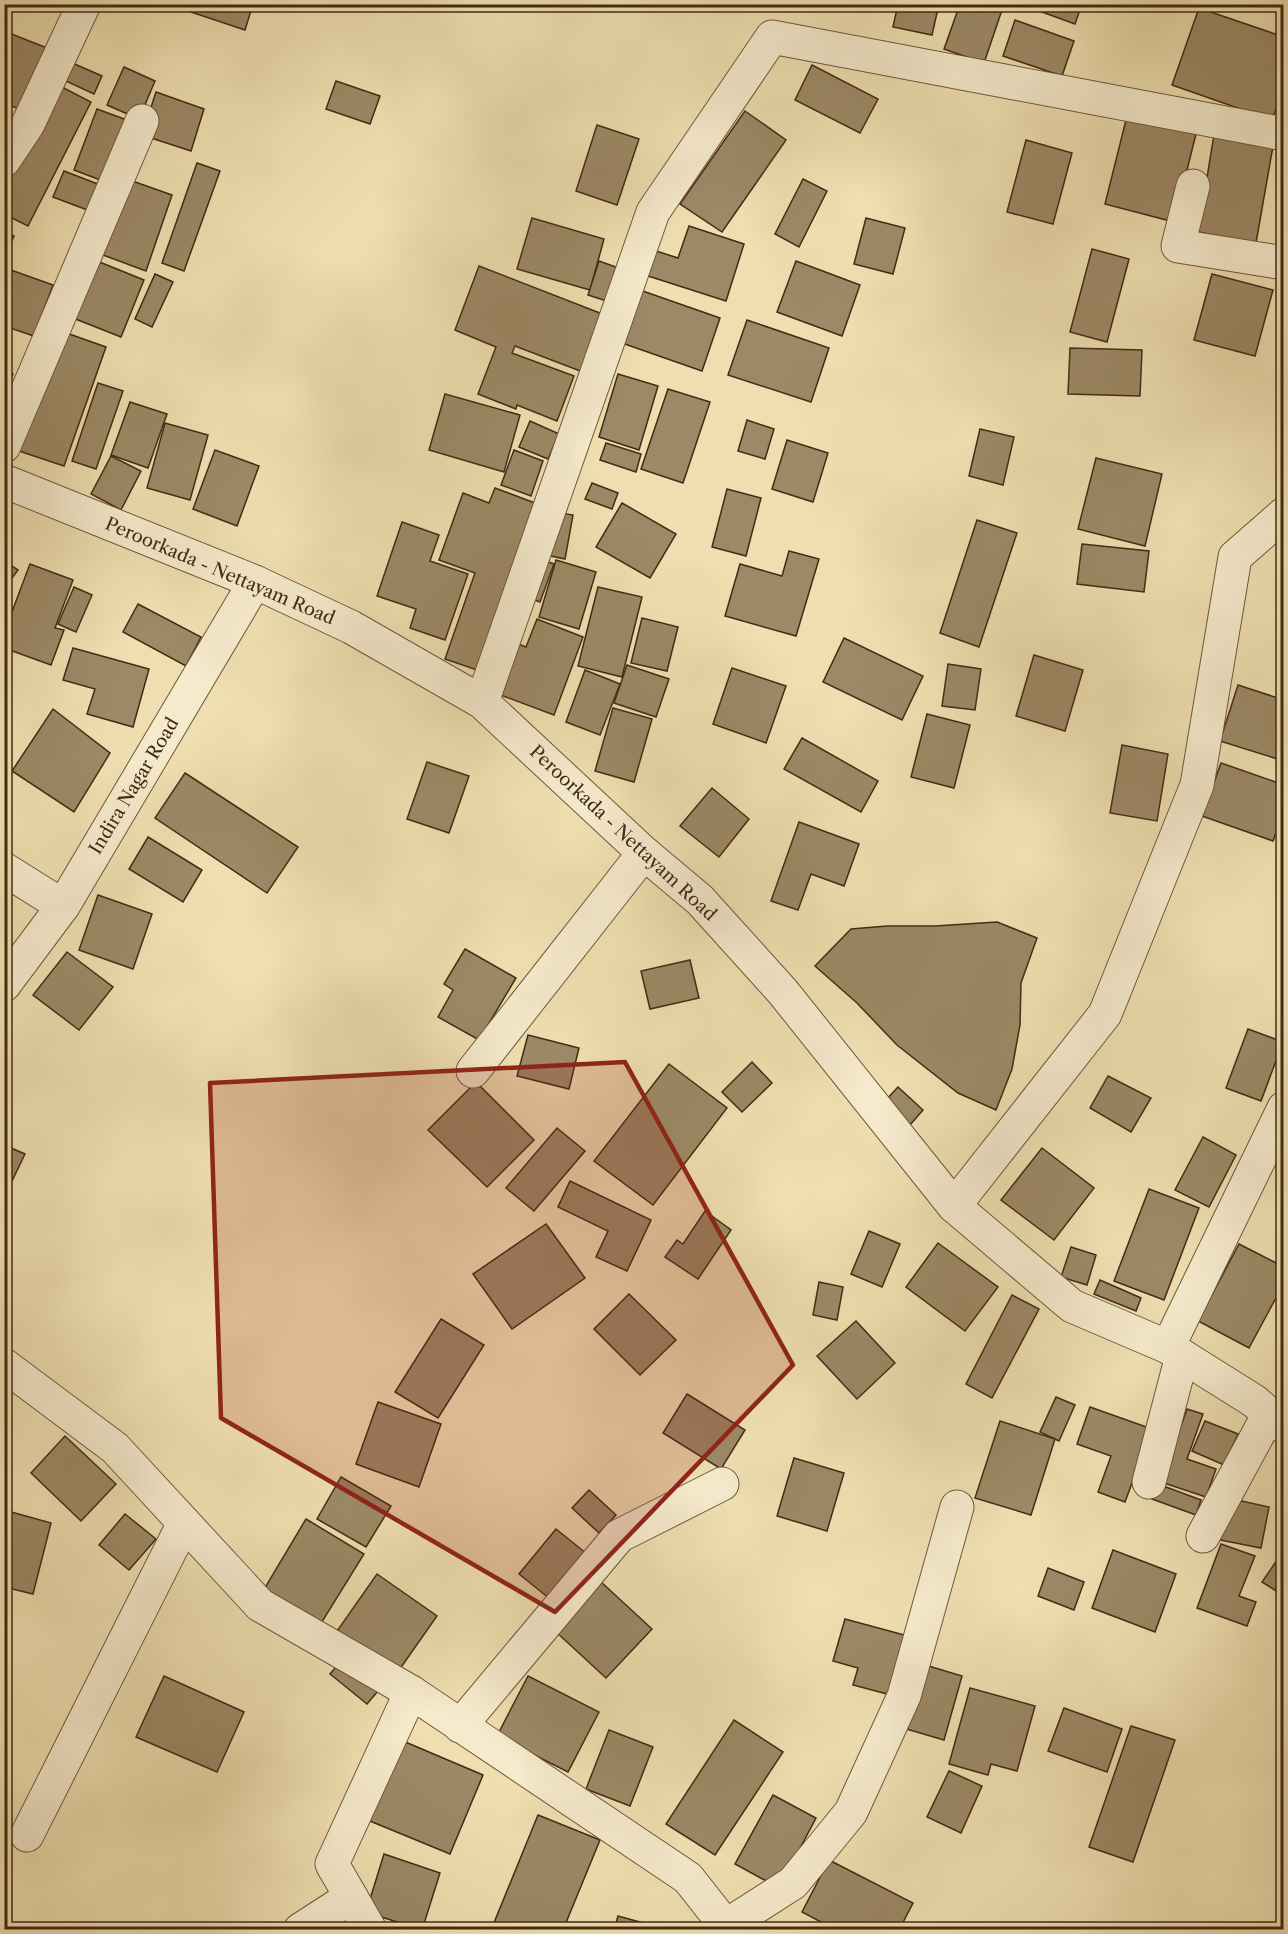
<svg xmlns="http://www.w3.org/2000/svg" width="1288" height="1934" font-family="'Libre Caslon Text',serif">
<rect width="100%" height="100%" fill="#efdfb0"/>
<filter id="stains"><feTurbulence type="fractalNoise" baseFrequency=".00333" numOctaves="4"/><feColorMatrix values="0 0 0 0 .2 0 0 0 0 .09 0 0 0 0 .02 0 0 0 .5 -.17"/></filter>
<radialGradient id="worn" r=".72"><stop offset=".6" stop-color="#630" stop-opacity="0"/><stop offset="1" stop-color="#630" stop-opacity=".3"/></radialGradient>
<g fill="#9c8966" stroke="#422b15" stroke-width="1.5">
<polygon points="177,4 253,4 245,30 176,7"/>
<polygon points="898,4 939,4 932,35 893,27"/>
<polygon points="960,4 1004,4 984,63 944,49"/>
<polygon points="1020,4 1082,4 1075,24"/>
<polygon points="1199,8 1284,37 1284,87 1272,120 1172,85"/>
<polygon points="1015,20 1074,41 1062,76 1003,56"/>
<polygon points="4,31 57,52 32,114 4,103"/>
<polygon points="63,59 102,76 94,94 55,76"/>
<polygon points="812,65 878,99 860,133 795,100"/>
<polygon points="124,67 155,81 139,119 107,105"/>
<polygon points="336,81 380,96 370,124 326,109"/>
<polygon points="54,83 91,102 28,226 4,214 4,181"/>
<polygon points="156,92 204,109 191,151 142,135"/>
<polygon points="97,109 135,123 111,184 74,170"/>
<polygon points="745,111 786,140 722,232 680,204"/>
<polygon points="1127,116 1196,134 1174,222 1105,204"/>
<polygon points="597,125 639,139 617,205 576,191"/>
<polygon points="1214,135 1273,146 1256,243 1198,232"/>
<polygon points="1026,140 1072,153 1053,224 1007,212"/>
<polygon points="197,163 220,171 184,271 162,263"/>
<polygon points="64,171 108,188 98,214 53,197"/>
<polygon points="121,177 172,195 146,271 95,252"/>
<polygon points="803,179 827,191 799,247 775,234"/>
<polygon points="532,218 604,239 590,290 517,269"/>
<polygon points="866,218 905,228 893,274 854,264"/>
<polygon points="689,226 744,244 726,301 645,275 653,250 678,258"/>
<polygon points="4,232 14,236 4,259"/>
<polygon points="1092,249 1129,259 1107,342 1070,332"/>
<polygon points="97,261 144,280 121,337 73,318"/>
<polygon points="599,261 624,270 613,303 588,295"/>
<polygon points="796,261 860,285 842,336 777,312"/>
<polygon points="479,266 610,317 588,374 515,346 512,353 574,376 557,421 517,405 516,409 478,394 496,347 455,330"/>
<polygon points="8,269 53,285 34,336 4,326 4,278"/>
<polygon points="155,274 173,282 152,327 135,319"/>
<polygon points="1212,274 1273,290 1255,356 1194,340"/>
<polygon points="637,289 720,318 702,371 619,342"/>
<polygon points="747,320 829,348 811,402 728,375"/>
<polygon points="58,330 106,347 64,466 16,450"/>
<polygon points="1070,348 1142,350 1140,396 1068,394"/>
<polygon points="4,371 13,374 4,395"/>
<polygon points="618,374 658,386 639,450 599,437"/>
<polygon points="98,383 123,391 96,469 72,461"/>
<polygon points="668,389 710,402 683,483 641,469"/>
<polygon points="445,394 520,415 504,472 429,450"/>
<polygon points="130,402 167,414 148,468 111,455"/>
<polygon points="747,420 774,429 765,459 738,451"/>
<polygon points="530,421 559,434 548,459 519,447"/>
<polygon points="165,423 208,435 190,500 147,488"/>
<polygon points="980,429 1014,437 1003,485 969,476"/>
<polygon points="787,440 828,453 813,502 772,489"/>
<polygon points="606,443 641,454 636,472 600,460"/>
<polygon points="215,450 259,466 237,526 193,509"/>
<polygon points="514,450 543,461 531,496 501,485"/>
<polygon points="111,456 141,471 121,510 91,494"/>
<polygon points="1096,458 1162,474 1145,546 1078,529"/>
<polygon points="592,483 618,493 612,509 585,499"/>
<polygon points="495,488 543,506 483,672 445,659 475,573 439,560 463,493 489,503"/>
<polygon points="727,489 761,498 746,556 712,547"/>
<polygon points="622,503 676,534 650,578 596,547"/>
<polygon points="549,511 573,515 565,559 541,554"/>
<polygon points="977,520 1017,533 979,647 940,633"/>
<polygon points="402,522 439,535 430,561 468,574 445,640 410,628 416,609 377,596"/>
<polygon points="1082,544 1149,551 1144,592 1077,584"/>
<polygon points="789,551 819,559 796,636 725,616 740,564 782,576"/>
<polygon points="537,558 554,564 540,602 524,596"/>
<polygon points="556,560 596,572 579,629 539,617"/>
<polygon points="4,561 18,570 4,589"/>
<polygon points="30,564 73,580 55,628 64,630 51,665 4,648 4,633"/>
<polygon points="74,587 92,595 76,632 58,624"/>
<polygon points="598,587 642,597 622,677 578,666"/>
<polygon points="138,604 201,637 186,666 123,632"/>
<polygon points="642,618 678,627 667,671 631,663"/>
<polygon points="537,619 583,637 554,715 498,694 516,643 526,647"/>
<polygon points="844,638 923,676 902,720 823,682"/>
<polygon points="73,648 149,669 133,727 87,714 95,689 63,680"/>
<polygon points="1034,655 1083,670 1065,731 1016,716"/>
<polygon points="948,664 981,669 975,710 942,706"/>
<polygon points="627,665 669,679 656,717 614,703"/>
<polygon points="732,668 786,686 766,743 713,724"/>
<polygon points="585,670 620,684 600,735 566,722"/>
<polygon points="1238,685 1284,700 1284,761 1220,741"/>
<polygon points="613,708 652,719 634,782 595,771"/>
<polygon points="53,709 110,753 74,812 12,771"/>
<polygon points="927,714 970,725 954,788 911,777"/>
<polygon points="802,738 878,781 861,812 784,769"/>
<polygon points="1122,745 1168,754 1157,821 1110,813"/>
<polygon points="427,762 469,776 449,833 407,819"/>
<polygon points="1221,763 1284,785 1284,810 1273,841 1202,816"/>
<polygon points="185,773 298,847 267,893 155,818"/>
<polygon points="712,788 749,819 719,857 680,826"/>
<polygon points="799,822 859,844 844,886 811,874 798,910 771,901"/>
<polygon points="148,837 202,870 183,902 129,869"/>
<polygon points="98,895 152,914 133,969 79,950"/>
<polygon points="997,922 1037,938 1021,983 1020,1025 1012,1069 996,1110 958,1093 897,1045 857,1003 815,966 851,929 887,926 935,926"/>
<polygon points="465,949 516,978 479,1040 438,1017 453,990 444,984"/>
<polygon points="67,952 113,987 79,1030 33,995"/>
<polygon points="690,960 699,998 650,1009 641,971"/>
<polygon points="1248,1029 1283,1042 1261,1101 1226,1088"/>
<polygon points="528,1035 579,1048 569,1089 517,1076"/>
<polygon points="752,1062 772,1083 742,1112 722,1092"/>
<polygon points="669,1064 727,1108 653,1205 594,1161"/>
<polygon points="1108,1076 1151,1098 1131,1132 1090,1108"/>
<polygon points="476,1082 534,1140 487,1187 428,1130"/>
<polygon points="898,1087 923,1110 910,1125 884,1102"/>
<polygon points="557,1128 585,1151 534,1211 506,1188"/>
<polygon points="1203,1137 1236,1155 1209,1207 1175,1190"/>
<polygon points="4,1145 25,1154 12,1181 4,1177"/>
<polygon points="1042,1148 1094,1188 1054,1240 1001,1200"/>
<polygon points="570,1181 651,1220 627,1271 596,1257 608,1231 558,1207"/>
<polygon points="1149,1189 1199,1208 1164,1300 1114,1281"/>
<polygon points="705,1211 731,1230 698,1279 665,1257 677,1240 683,1244"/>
<polygon points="546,1224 585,1278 512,1329 473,1274"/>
<polygon points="869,1231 900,1244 882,1287 851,1274"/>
<polygon points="938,1243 998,1287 965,1331 906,1287"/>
<polygon points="1239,1244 1284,1267 1284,1283 1249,1348 1198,1321"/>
<polygon points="1071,1247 1096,1255 1087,1285 1061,1277"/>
<polygon points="1100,1280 1141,1298 1136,1311 1094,1294"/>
<polygon points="819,1282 843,1287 837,1320 813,1315"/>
<polygon points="629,1294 676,1340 640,1375 594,1329"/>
<polygon points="1012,1295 1039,1309 992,1398 966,1384"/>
<polygon points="441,1319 484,1345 438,1418 395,1392"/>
<polygon points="856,1321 895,1363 857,1399 817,1356"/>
<polygon points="687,1394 745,1430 721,1469 663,1433"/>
<polygon points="1056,1397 1075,1405 1059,1441 1040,1432"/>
<polygon points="378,1402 441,1424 419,1487 356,1464"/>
<polygon points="1090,1407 1152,1429 1125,1502 1098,1492 1111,1456 1077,1444"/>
<polygon points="1187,1409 1203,1414 1187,1459 1216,1469 1206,1497 1161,1482"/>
<polygon points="1000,1421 1055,1439 1031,1515 975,1498"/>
<polygon points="1205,1421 1238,1434 1224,1465 1192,1451"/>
<polygon points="65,1436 116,1484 81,1521 31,1473"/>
<polygon points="794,1458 844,1473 827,1531 777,1516"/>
<polygon points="341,1477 391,1506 366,1547 317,1519"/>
<polygon points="1158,1484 1201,1500 1196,1515 1152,1499"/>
<polygon points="589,1490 616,1515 599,1533 572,1508"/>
<polygon points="1228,1498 1269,1507 1261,1548 1220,1540"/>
<polygon points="4,1510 51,1523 33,1594 4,1587"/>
<polygon points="125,1514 156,1539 129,1570 99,1545"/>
<polygon points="306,1519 364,1554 320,1625 263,1591"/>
<polygon points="556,1529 592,1558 555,1603 519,1574"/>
<polygon points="1221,1544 1255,1556 1239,1596 1256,1602 1247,1626 1197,1608"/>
<polygon points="1113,1550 1176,1574 1155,1632 1092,1608"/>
<polygon points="1284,1550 1284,1596 1262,1582"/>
<polygon points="1048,1568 1084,1582 1074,1610 1038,1596"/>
<polygon points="377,1574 437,1616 395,1676 335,1634"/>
<polygon points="600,1581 652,1629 606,1678 554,1630"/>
<polygon points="845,1619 908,1636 891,1695 853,1685 858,1668 833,1661"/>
<polygon points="341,1661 378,1691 367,1704 330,1674"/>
<polygon points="922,1664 962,1676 944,1740 903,1728"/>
<polygon points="164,1676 244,1712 217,1772 136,1737"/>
<polygon points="528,1676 599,1712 568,1772 497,1736"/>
<polygon points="970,1688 1035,1706 1017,1771 991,1764 988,1775 949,1764"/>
<polygon points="1064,1708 1122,1729 1107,1772 1048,1751"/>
<polygon points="734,1720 783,1752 715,1855 666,1824"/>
<polygon points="1131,1726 1175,1740 1133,1862 1089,1847"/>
<polygon points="609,1730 653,1747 630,1806 586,1789"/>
<polygon points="403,1741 483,1775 450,1854 370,1821"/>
<polygon points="949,1771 982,1786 961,1833 927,1817"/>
<polygon points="773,1795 816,1818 779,1888 735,1864"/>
<polygon points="538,1815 600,1840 563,1930 491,1930"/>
<polygon points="384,1854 440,1873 422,1930 366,1912"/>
<polygon points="829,1860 913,1903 899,1930 836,1930 802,1912"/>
<polygon points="618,1916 669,1930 614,1930"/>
</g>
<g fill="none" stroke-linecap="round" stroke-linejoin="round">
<defs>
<g id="minor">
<polyline points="4,160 28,124 84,4"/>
<polyline points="1193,186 1178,246 1284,263"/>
<polyline points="4,446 142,121"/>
<polyline points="482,702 653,212 772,37 1284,134"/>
<polyline points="4,869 63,906"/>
<polyline points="4,985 63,906 255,582"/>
<polyline points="473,1071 644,853"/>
<polyline points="954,1206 1105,1014 1197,785 1235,557 1284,514"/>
<polyline points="1168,1347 1284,1108"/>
<polyline points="4,1365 115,1448 260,1605 411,1692 688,1878 729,1930"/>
<polyline points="1149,1482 1182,1356"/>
<polyline points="1203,1536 1269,1414"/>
<polyline points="460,1726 619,1536 722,1484"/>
<polyline points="27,1835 184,1523"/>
<polyline points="726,1926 793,1883 851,1812 904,1696 957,1507"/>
<polyline points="300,1930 351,1897"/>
<polyline points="370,1930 332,1864 411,1692"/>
</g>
<polyline id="tertiary" points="4,481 255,582 351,627 482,702 644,853 700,900 783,992 954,1206 1072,1306 1168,1347 1254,1401 1284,1427"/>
</defs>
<use href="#minor" stroke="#6d583c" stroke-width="35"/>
<use href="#tertiary" stroke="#6d583c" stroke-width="35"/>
<use href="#minor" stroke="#f5eacc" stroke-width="33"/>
<use href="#tertiary" stroke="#f5eacc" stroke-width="33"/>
</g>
<path fill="#8f2418" fill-opacity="0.2" stroke="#8f2418" stroke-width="4.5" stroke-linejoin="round" d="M625,1062L793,1365L555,1612L221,1418L210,1083Z"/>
<g text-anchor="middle" stroke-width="6" stroke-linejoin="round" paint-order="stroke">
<g font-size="18" fill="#422b15" stroke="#f5eacc">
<text transform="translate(220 571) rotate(23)" y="6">Peroorkada - Nettayam Road</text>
<text transform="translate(134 786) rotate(-59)" y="6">Indira Nagar Road</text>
<text transform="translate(623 833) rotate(43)" y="6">Peroorkada - Nettayam Road</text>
</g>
</g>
<rect width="1288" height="1934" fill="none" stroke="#efdfb0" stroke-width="24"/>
<rect x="6" y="6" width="1276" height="1922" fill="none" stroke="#422b15" stroke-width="3"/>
<rect x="12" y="12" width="1264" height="1910" fill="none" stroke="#422b15" stroke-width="1.5"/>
<rect width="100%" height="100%" filter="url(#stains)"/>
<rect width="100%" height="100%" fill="url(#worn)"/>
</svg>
